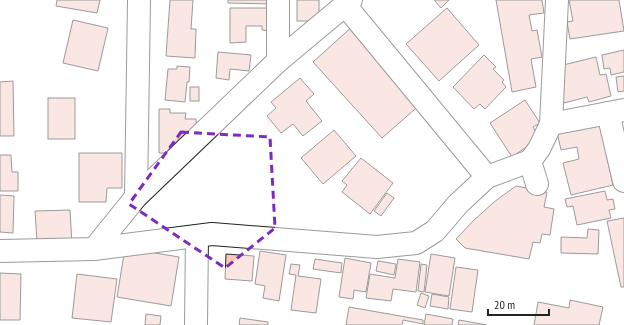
<svg xmlns="http://www.w3.org/2000/svg" width="624" height="325" font-family="'PT Sans Narrow',sans-serif">
<rect width="100%" height="100%" fill="#fff"/>
<g fill="#f3c9c0" stroke="#222">
<polygon points="57,0 100,0 97,13 56,6"/>
<polygon points="170,0 193,0 191,29 196,29 195,58 166,56"/>
<polygon points="228,0 273,0 273,4 228,3"/>
<rect x="297" y="0" width="22" height="21"/>
<polygon points="434,0 449,0 441,8"/>
<polygon points="496,0 542,0 544,13 529,15 532,31 537,30 542,57 531,59 536,87 512,92"/>
<polygon points="569,0 619,0 624,31 570,39 567,22 573,21"/>
<polygon points="230,8 269,8 269,31 262,30 262,26 246,26 246,42 230,43"/>
<polygon points="447,8 479,45 439,81 406,44"/>
<polygon points="73,20 108,28 98,71 63,63"/>
<polygon points="354,25 423,102 382,138 313,62"/>
<polygon points="624,50 624,72 611,75 610,68 604,69 602,55"/>
<polygon points="218,52 251,55 249,71 230,69 229,80 216,78"/>
<polygon points="484,55 496,67 493,69 504,80 502,82 506,87 485,109 480,104 474,109 453,87"/>
<polygon points="596,57 600,75 606,74 611,96 589,102 587,97 564,103 558,80 559,66"/>
<polygon points="177,66 190,67 189,82 187,82 185,102 165,100 168,69 177,69"/>
<polygon points="624,76 624,91 618,92 616,77"/>
<polygon points="300,78 314,94 306,101 322,121 303,136 293,124 281,133 267,116 276,108 271,102"/>
<polygon points="13,81 14,136 0,136 0,82"/>
<rect x="190" y="87" width="9" height="14"/>
<rect x="48" y="98" width="27" height="41"/>
<polygon points="525,100 540,123 533,127 541,141 529,145 512,157 490,123"/>
<polygon points="159,109 170,109 170,113 186,113 185,119 196,119 197,132 188,132 188,145 172,145 172,153 159,153"/>
<polygon points="605,124 612,152 606,153 613,185 571,195 563,163 579,159 577,147 561,150 557,132"/>
<polygon points="334,130 356,156 323,184 301,158"/>
<polygon points="79,153 122,153 122,188 107,188 106,202 79,202"/>
<polygon points="0,155 11,155 12,172 18,172 18,191 0,191"/>
<polygon points="361,158 393,183 370,214 342,192 347,185 342,181"/>
<polygon points="516,186 547,192 544,207 554,209 550,235 542,234 540,243 533,242 529,259 465,248 456,239 473,221 494,202"/>
<polygon points="605,191 607,200 613,199 615,209 609,210 611,218 577,225 573,206 567,207 565,199"/>
<polygon points="387,193 394,198 381,216 374,211"/>
<polygon points="0,195 14,196 13,233 0,232"/>
<polygon points="70,210 72,244 37,241 35,211"/>
<polygon points="624,218 624,287 621,287 607,221"/>
<polygon points="588,229 599,230 598,254 561,253 561,237 587,238"/>
<polygon points="125,248 179,257 171,306 117,297"/>
<polygon points="260,251 286,255 279,301 263,298 265,286 255,284"/>
<polygon points="226,254 254,256 252,281 225,279"/>
<polygon points="431,254 455,258 449,296 425,292"/>
<polygon points="345,258 371,263 366,292 354,290 353,299 339,297"/>
<polygon points="315,259 342,263 341,273 313,269"/>
<polygon points="398,259 420,262 416,292 393,289 391,301 366,298 370,274 395,278"/>
<polygon points="378,261 396,264 394,275 376,271"/>
<polygon points="291,264 300,265 298,276 321,279 316,313 291,310 296,275 289,274"/>
<polygon points="421,264 427,265 424,292 418,291"/>
<polygon points="456,267 478,270 472,312 450,309"/>
<polygon points="0,273 21,274 20,320 0,320"/>
<polygon points="77,274 117,279 111,322 72,318"/>
<polygon points="421,293 429,296 425,308 417,305"/>
<polygon points="432,294 449,297 448,309 430,306"/>
<polygon points="570,300 603,307 599,325 534,325 538,302 569,308"/>
<polygon points="349,307 423,320 423,324 403,320 402,325 346,325"/>
<polygon points="146,314 161,316 160,325 145,325"/>
<polygon points="426,314 453,319 452,325 424,325"/>
<polygon points="240,318 268,322 268,325 239,325"/>
<polygon points="459,320 487,325 458,325"/>
</g>
<g fill="none" stroke-linecap="round" stroke-linejoin="round">
<defs>
<g id="minor">
<polyline points="345,5 487,177"/>
<polyline points="278,61 278,0"/>
<polyline points="608,113 624,181"/>
<polyline points="551,124 624,110"/>
<polyline points="537,184 530,161 539,149 551,124 557,0"/>
<polyline points="136,197 139,0"/>
<polyline points="94,249 136,197 278,61 351,0"/>
<polyline points="0,251 94,249 212,234 377,247 416,243 435,231 458,204 487,177 530,161"/>
<polyline points="196,325 197,236"/>
</g>
</defs>
<use href="#minor" stroke="#222" stroke-width="24"/>
<use href="#minor" stroke="#fff" stroke-width="22"/>
</g>
<path d="M0 0H624V325H0ZM181,132L270,137L275,228L225,268L129,204Z" fill="#fff" fill-opacity=".55" fill-rule="evenodd"/>
<path fill="none" stroke="#7b2cbf" stroke-width="3" stroke-dasharray="8 5" stroke-linejoin="round" d="M181,132L270,137L275,228L225,268L129,204Z"/>
<path d="M488 309v6h61v-6" fill="none" stroke="#222222" stroke-width="2"/>
<text x="494" y="309" font-size="12" fill="#222222" stroke="#ffffff" stroke-width="3" paint-order="stroke">20 m</text>
</svg>
